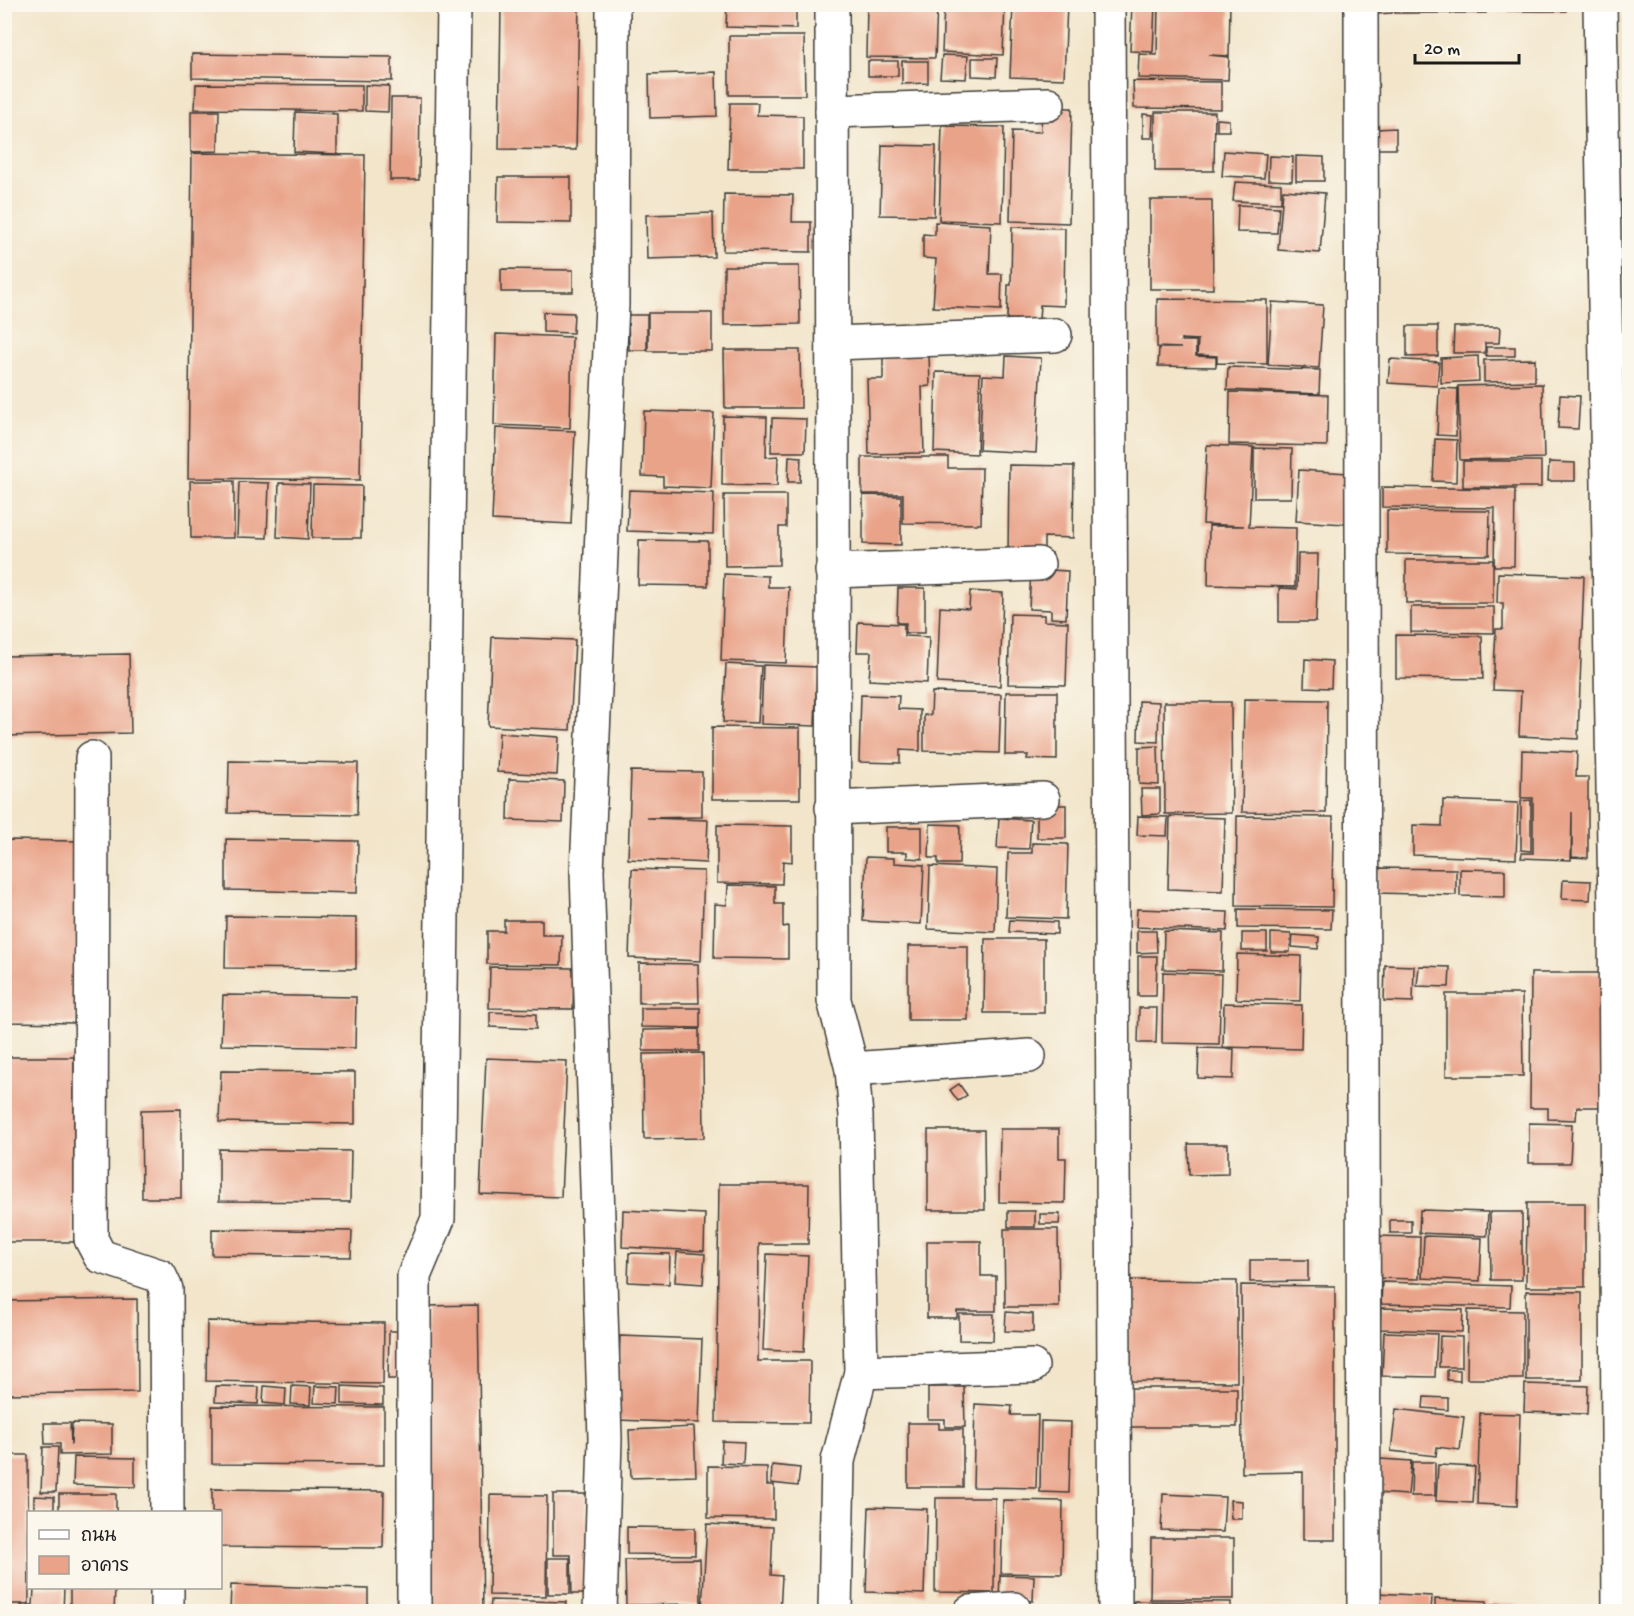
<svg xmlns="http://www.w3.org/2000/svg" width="1634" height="1616" font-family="'Gochi Hand','Playpen Sans Thai',sans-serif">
<rect width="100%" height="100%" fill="#fbf7ec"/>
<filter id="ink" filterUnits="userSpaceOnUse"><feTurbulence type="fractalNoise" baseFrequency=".0167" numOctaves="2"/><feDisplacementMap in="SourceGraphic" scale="12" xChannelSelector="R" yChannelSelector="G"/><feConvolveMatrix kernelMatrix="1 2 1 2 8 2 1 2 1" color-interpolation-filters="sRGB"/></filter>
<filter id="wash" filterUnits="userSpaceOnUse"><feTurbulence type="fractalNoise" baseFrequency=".008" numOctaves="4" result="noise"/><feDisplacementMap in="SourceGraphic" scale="24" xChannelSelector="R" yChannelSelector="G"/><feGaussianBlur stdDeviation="1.35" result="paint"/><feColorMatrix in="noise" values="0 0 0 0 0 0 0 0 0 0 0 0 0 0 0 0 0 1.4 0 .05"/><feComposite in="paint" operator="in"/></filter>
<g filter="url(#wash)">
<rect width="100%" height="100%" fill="#f2e5ca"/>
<g id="blocks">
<g fill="#e9a389">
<polygon points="501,4 579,4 576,150 499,149"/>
<polygon points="727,4 796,4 796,29 726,27"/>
<polygon points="867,4 937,4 935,58 866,57"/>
<polygon points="944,4 1005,4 1003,55 942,52"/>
<polygon points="1013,4 1067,4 1064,79 1010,77"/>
<polygon points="1132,4 1155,4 1153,52 1130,51"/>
<polygon points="1158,4 1230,4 1229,56 1209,55 1229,57 1228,80 1138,78 1139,54 1157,55"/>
<polygon points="1376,4 1392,4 1392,13 1376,14"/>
<rect x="1395" y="4" width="91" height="9"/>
<rect x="1495" y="4" width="71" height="7"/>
<polygon points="729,36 804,36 805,95 729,95"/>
<polygon points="192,54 392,57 392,81 192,78"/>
<polygon points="942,55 968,56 966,79 940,78"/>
<polygon points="972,58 997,58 996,77 972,76"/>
<rect x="868" y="61" width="30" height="15"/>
<polygon points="902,61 928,61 928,83 902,84"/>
<polygon points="716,72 717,116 650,118 649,74"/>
<polygon points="1133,81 1221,82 1221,109 1134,108"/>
<polygon points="196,84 362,85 362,111 195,109"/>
<polygon points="365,85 389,86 388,112 365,111"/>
<polygon points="391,98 420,98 419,180 390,180"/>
<polygon points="730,103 758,103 757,115 803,116 803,169 728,169"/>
<polygon points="1042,108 1072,108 1069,223 1010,221 1012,131 1041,132"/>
<polygon points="191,111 219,111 218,151 191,152"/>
<polygon points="295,112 337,114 337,154 294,152"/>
<polygon points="1155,112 1215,112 1214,171 1155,171"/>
<polygon points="1143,114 1153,115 1152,138 1143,138"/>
<polygon points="1217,119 1229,120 1229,131 1217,131"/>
<polygon points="942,126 1004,127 1002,222 939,220"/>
<polygon points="1396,128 1396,149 1376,149 1376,129"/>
<polygon points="882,145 936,146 934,216 880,215"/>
<polygon points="1224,151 1266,154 1264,178 1222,176"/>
<polygon points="192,153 365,155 360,480 188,478"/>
<polygon points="1269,156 1293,157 1292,181 1268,180"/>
<polygon points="1296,156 1324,157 1324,181 1296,181"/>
<polygon points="498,177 571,177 571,223 497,222"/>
<polygon points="1235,182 1281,184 1281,203 1233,201"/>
<polygon points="1283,190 1325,193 1320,253 1278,250"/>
<polygon points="724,194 793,195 792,222 811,222 811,252 723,251"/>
<polygon points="1150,200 1212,200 1213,289 1150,289"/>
<polygon points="1238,205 1279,207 1277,233 1237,232"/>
<polygon points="713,213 714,257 647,259 646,215"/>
<polygon points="935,222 991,225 989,274 1002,274 1001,310 933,307 936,259 923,258 923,234 935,235"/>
<polygon points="1012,227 1065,228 1064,306 1040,305 1039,320 1007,319 1008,285 1011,285"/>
<polygon points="724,266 799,266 800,324 724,325"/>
<polygon points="501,269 573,270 573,292 501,292"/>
<polygon points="1157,299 1267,300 1267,364 1217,363 1217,356 1197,355 1198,340 1181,339 1181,341 1196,341 1196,356 1216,357 1216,367 1158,366 1159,348 1181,348 1157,347"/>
<polygon points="1272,302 1323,305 1319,368 1268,365"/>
<polygon points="543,312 574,313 573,333 543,332"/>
<rect x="648" y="313" width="64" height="38"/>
<polygon points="628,315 647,315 647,350 629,350"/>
<polygon points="1407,326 1438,326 1438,356 1407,357"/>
<polygon points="1454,327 1500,327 1499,343 1485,343 1485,353 1453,353"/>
<polygon points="496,334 572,337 570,428 494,425"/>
<rect x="1486" y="347" width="29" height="9"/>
<polygon points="724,350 800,350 801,408 725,408"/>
<polygon points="929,354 930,386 922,387 924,453 869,454 867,379 883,379 883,355"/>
<polygon points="1006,356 1041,358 1036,453 979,450 983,375 1005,376"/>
<polygon points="1478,356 1479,381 1441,383 1441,358"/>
<polygon points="1390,359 1439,362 1437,386 1388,383"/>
<polygon points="1535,359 1535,381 1484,382 1484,360"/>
<polygon points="1228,367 1320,370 1319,394 1227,390"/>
<polygon points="936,372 980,373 977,454 934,452"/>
<polygon points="1542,384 1544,458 1460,460 1458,386"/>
<polygon points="1439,388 1458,389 1456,436 1437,435"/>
<polygon points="1230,392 1328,395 1327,446 1229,444"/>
<polygon points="1560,395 1580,396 1578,429 1558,428"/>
<polygon points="644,411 714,413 711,488 663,486 663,477 642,476"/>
<polygon points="723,416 767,417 766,457 778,456 777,486 722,485"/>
<polygon points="772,418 806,419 805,452 771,452"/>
<polygon points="496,428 575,431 571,524 492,520"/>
<polygon points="1435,439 1457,440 1456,482 1433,481"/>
<polygon points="1207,445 1253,447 1249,527 1296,528 1295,587 1208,585 1209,526 1244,526 1203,524"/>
<polygon points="1254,448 1292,449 1291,498 1254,498"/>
<polygon points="789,456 801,457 800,482 788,482"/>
<polygon points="862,457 948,457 948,468 982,468 981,524 903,523 903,494 862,494"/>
<rect x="1463" y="461" width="78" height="26"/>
<polygon points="1549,462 1575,463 1575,481 1548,481"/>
<polygon points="1009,465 1074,466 1073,538 1044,537 1044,557 1008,557"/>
<polygon points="1299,470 1348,473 1345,524 1296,521"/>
<polygon points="190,481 234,481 234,538 191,538"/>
<polygon points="239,482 269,483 267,538 237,537"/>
<polygon points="279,483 310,484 308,539 277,537"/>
<polygon points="313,485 362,486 361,538 312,538"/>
<polygon points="1382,487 1515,489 1514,566 1494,566 1495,508 1382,507"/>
<polygon points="629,490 714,493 713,534 627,531"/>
<polygon points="724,495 786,495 786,527 779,527 779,565 725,566"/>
<polygon points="863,495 901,496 901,545 863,544"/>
<polygon points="1387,510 1490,511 1489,555 1387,554"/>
<polygon points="639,540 708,541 708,586 638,585"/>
<polygon points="1298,554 1318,554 1316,622 1279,622 1279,588 1297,589"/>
<rect x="1406" y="560" width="87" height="43"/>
<polygon points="1031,569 1068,571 1066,619 1051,618 1051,610 1029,609"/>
<polygon points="1498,573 1584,576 1578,739 1519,736 1521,691 1493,690 1496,629 1503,629 1503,603 1497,603"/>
<polygon points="724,574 768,576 768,587 789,587 786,663 721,661"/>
<polygon points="898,588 925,588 925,633 905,633 906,623 897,623"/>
<polygon points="970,591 1003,593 1000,686 937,683 940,607 969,609"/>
<polygon points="1411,607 1494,607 1494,633 1411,632"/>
<polygon points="1010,614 1044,615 1044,621 1068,622 1066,685 1008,684"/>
<polygon points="858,622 904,624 904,636 929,637 927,683 869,680 871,652 857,652"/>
<polygon points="1396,635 1482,636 1483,679 1396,678"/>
<polygon points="492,637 575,640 570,730 488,726"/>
<polygon points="129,654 131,733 4,736 4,656"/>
<polygon points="1305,659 1332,661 1331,688 1304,687"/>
<polygon points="726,664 761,666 758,723 723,722"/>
<polygon points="763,665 817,667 815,726 761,724"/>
<polygon points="932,692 1001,694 999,753 924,751 924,715 931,715"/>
<polygon points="1006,692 1057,692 1057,760 1027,759 1028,755 1005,755"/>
<polygon points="861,695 899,696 898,709 920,710 920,751 900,750 900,763 859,762"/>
<polygon points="1244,699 1327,700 1326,813 1242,812"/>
<polygon points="1139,701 1159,702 1158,742 1138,741"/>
<polygon points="1164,702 1231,702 1232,813 1165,814"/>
<polygon points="712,727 800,728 800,799 712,799"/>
<polygon points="499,733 559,737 557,775 497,772"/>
<polygon points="1158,746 1159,785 1139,784 1139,747"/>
<polygon points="1522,750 1577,752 1576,777 1588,777 1588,858 1572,857 1572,812 1571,860 1521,858 1522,853 1533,853 1533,798 1521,798"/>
<polygon points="229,761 358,763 357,815 228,813"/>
<polygon points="631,771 702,772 702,817 647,818 708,820 706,863 628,859"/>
<polygon points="509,779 564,781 563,822 508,820"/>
<polygon points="1141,789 1160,789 1160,814 1142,815"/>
<polygon points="1443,800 1518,803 1516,859 1413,855 1413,825 1442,826"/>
<polygon points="1531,800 1531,851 1521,850 1521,801"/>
<rect x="1037" y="805" width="29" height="33"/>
<polygon points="1138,816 1168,817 1167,836 1137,835"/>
<polygon points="1170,816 1225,818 1223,891 1168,889"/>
<polygon points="1237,816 1333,817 1332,907 1236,906"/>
<polygon points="999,818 1031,820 1029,849 997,848"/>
<polygon points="930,824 960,825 959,864 938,864 938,858 929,858"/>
<polygon points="717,825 792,826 792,862 783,861 782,884 717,883"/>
<polygon points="886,827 922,827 922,859 907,858 907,852 886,852"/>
<polygon points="226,839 358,841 357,893 226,890"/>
<polygon points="4,840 76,841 76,1023 4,1022"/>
<polygon points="1032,843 1068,844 1066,919 1006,917 1008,853 1032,853"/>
<polygon points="866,857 894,858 894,863 924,865 921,924 863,921"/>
<polygon points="930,866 997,869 995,932 928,929"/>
<polygon points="1378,868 1456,869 1456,895 1377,893"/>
<polygon points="632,869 704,871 701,961 629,958"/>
<polygon points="1460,869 1505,870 1505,897 1460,896"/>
<polygon points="1563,880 1591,881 1590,900 1562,899"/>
<polygon points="728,885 775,886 775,904 783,904 783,927 788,926 788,959 714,958 715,904 727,905"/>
<polygon points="1137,909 1228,912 1227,931 1136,927"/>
<polygon points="1238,909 1332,910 1331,929 1238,928"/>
<polygon points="226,916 356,918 356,969 225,968"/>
<polygon points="504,920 542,920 542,935 562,935 561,965 487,964 487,931 504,931"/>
<polygon points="1010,920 1057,922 1057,934 1009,932"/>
<polygon points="1137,931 1156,931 1157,952 1137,953"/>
<polygon points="1164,931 1223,933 1222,971 1163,969"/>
<rect x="1242" y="933" width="25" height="18"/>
<polygon points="1271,933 1291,934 1290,952 1271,952"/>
<polygon points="1293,935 1319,937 1318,949 1292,947"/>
<polygon points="985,939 1044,939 1044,1013 984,1013"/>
<rect x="908" y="946" width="60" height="74"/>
<polygon points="1237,954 1301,956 1300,1001 1236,999"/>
<polygon points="1138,956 1157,956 1156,996 1138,996"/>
<polygon points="639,963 698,964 699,1003 639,1003"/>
<polygon points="1385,965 1414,966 1413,1002 1384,1001"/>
<polygon points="1419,966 1450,967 1449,987 1417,986"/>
<polygon points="490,967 574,968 573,1009 489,1008"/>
<polygon points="1163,972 1221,974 1219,1044 1162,1043"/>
<polygon points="1531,973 1603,973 1602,1107 1577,1107 1576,1120 1548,1119 1548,1108 1530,1108"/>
<polygon points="1446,994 1522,994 1523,1076 1446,1076"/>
<polygon points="223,995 356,997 355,1048 221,1045"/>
<polygon points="1224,1003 1302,1005 1301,1049 1223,1047"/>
<polygon points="641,1008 700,1008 700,1028 641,1027"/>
<polygon points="1139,1008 1157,1008 1156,1043 1138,1043"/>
<polygon points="490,1012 536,1014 536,1029 490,1027"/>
<polygon points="699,1029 699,1051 643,1051 643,1030"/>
<polygon points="1199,1048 1234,1049 1233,1079 1198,1078"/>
<polygon points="703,1053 704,1138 644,1139 643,1054"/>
<rect x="4" y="1057" width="70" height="185"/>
<polygon points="486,1058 567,1061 561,1197 480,1194"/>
<polygon points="221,1071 355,1072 355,1124 219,1122"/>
<polygon points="959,1084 967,1095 958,1101 950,1090"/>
<polygon points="181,1109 181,1198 142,1198 141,1110"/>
<polygon points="1529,1123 1572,1124 1570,1163 1529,1163"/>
<polygon points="1000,1129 1059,1129 1059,1158 1066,1158 1065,1203 999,1202"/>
<polygon points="928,1130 984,1130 985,1210 928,1210"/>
<polygon points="1188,1144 1228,1144 1228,1174 1189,1175"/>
<polygon points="219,1149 351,1151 350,1202 219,1201"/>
<polygon points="719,1184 809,1184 808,1244 759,1244 758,1361 810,1361 809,1423 716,1422"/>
<polygon points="1527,1203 1585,1203 1585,1287 1526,1287"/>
<polygon points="623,1210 705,1214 704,1251 622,1247"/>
<polygon points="1420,1210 1488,1212 1487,1236 1419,1233"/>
<rect x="1008" y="1211" width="27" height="16"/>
<polygon points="1490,1212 1522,1212 1522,1280 1491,1280"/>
<polygon points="1040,1214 1060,1214 1059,1224 1040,1224"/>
<rect x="1390" y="1220" width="21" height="13"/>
<polygon points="212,1229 352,1231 351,1257 212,1255"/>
<polygon points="1004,1229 1058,1229 1059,1307 1005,1307"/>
<polygon points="1374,1236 1420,1237 1419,1279 1374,1278"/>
<polygon points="1424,1236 1482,1238 1480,1281 1422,1278"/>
<polygon points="927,1241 981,1241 981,1276 996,1276 996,1311 957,1311 957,1318 927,1318"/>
<polygon points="677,1252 705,1254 703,1284 675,1282"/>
<polygon points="629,1253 670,1254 669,1284 628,1282"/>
<polygon points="767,1254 808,1256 804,1352 763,1350"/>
<polygon points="1250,1260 1308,1260 1308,1281 1250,1282"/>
<polygon points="1128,1280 1237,1281 1237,1382 1128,1381"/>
<polygon points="1382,1282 1511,1286 1510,1307 1381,1304"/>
<polygon points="1241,1285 1335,1286 1335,1540 1303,1540 1303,1472 1242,1473"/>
<polygon points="1526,1291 1582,1292 1582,1380 1526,1380"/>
<polygon points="137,1299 138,1392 4,1394 4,1301"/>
<polygon points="478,1305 483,1612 431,1612 426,1306"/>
<polygon points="1381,1308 1463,1310 1462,1332 1380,1329"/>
<polygon points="1468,1310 1523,1311 1523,1379 1467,1379"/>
<polygon points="1006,1312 1033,1314 1033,1332 1005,1331"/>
<polygon points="959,1314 994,1314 993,1341 959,1340"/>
<polygon points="207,1321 384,1323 383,1384 206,1381"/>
<polygon points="389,1331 404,1331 403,1379 388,1379"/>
<polygon points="1384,1332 1437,1334 1435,1377 1382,1376"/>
<polygon points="620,1336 702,1339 699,1423 617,1420"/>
<polygon points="1440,1336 1462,1337 1462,1367 1439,1367"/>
<polygon points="1447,1370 1460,1370 1460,1381 1447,1380"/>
<polygon points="1525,1384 1588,1386 1587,1414 1524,1412"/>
<polygon points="216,1386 259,1387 258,1404 215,1402"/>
<polygon points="264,1386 286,1388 285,1405 263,1403"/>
<polygon points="292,1386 311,1387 310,1405 291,1404"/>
<polygon points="315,1386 339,1387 338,1404 314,1403"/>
<polygon points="342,1386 383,1388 383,1405 342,1404"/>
<polygon points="928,1387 964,1387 965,1427 945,1427 945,1419 928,1419"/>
<rect x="1129" y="1388" width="108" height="39"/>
<polygon points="1424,1397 1448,1398 1448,1410 1423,1408"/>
<polygon points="975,1404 1012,1406 1011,1415 1038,1415 1036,1488 973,1487"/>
<polygon points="212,1406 384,1407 384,1465 212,1464"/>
<polygon points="1396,1409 1464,1417 1460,1450 1437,1447 1436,1456 1391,1451"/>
<polygon points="1480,1413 1520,1414 1517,1506 1477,1504"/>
<polygon points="1041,1421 1071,1422 1069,1493 1040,1492"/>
<polygon points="44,1423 70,1423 71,1445 72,1423 112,1424 112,1454 60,1455 60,1444 45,1444"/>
<polygon points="908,1423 939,1423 939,1429 963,1429 963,1487 908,1487"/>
<polygon points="694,1427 696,1476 631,1478 629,1430"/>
<polygon points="722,1441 744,1442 743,1464 721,1463"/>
<polygon points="43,1447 58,1447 56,1492 41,1492"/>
<polygon points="4,1455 28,1455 29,1604 4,1604"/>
<polygon points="74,1457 135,1458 135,1487 73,1485"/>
<polygon points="1380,1459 1411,1461 1408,1495 1377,1493"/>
<polygon points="1412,1462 1435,1462 1435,1496 1411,1496"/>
<polygon points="772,1465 800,1468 798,1486 771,1483"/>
<polygon points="1438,1465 1475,1467 1473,1503 1436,1501"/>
<polygon points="708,1466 767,1467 767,1485 774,1485 774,1519 708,1518"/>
<polygon points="212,1489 384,1491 383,1548 220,1547 220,1512 212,1512"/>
<rect x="59" y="1494" width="57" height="18"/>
<polygon points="553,1494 587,1494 588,1594 572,1594 571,1555 553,1555"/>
<polygon points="1163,1494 1225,1497 1223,1532 1161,1530"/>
<polygon points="490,1495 547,1496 546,1596 489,1595"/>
<polygon points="34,1496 54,1497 54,1512 34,1512"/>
<polygon points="936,1498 995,1498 994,1593 935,1592"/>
<polygon points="1003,1500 1063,1501 1062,1574 1001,1573"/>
<polygon points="1230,1500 1242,1501 1242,1519 1231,1519"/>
<polygon points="869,1507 927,1509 924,1594 866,1592"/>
<polygon points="707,1524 773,1527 771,1575 782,1576 780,1612 702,1610"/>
<polygon points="627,1527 695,1528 695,1555 627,1554"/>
<polygon points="1151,1538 1234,1538 1234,1599 1150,1599"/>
<rect x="548" y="1558" width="22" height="36"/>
<polygon points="700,1559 701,1604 626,1605 625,1560"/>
<polygon points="1000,1575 1034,1576 1033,1601 999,1600"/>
<polygon points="231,1585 368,1589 368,1612 230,1612"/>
<polygon points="34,1588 64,1588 63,1612 21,1612 21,1605 33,1605"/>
<polygon points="70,1588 115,1588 114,1612 70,1612"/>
<polygon points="1377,1593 1432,1596 1431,1612 1376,1612"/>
<polygon points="1435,1599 1487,1601 1487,1612 1435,1612"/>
<polygon points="491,1600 566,1602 565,1612 490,1612"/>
<polygon points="1134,1601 1231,1602 1231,1612 1133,1612"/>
<polygon points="1492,1604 1520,1605 1520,1612 1492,1612"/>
</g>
</g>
</g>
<g filter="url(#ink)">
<use href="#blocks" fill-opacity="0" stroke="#3c3a36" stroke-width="1.5"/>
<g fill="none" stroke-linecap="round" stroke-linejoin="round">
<defs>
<g id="minor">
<polyline points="832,4 834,1000 852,1069 856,1116 861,1372 838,1461 835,1612"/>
<polyline points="1108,4 1115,1612"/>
<polyline points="1361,4 1364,1612"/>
<polyline points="1600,4 1615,906 1619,1612"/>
<polyline points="832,111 1048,104"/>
<polyline points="833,343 1055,335"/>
<polyline points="832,571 1038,564"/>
<polyline points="92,758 91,1239 100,1256 160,1276 166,1289 167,1512"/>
<polyline points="832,808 1043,799"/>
<polyline points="852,1069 1029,1056"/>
<polyline points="861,1372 1032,1366"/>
<polyline points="167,1588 167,1612"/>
<polyline points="414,1612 414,1276 438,1219 454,4"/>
<polyline points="600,1612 605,1438 587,871 612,304 613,4"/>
<polyline points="970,1612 1014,1609"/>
</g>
</defs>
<use href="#minor" stroke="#3c3a36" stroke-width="36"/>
<use href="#minor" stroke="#fff" stroke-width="33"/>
</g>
</g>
<rect width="1634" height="1616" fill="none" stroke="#fbf7ec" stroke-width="24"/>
<rect x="27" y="1511" width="195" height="78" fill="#fbf7ec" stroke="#a29f99" stroke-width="1.5"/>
<rect x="39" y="1530" width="30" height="9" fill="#ffffff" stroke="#a29f99" stroke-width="1.5"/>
<text x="81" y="1541" font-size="18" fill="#1c1c1c">ถนน</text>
<rect x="39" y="1556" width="30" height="18" fill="#e9a389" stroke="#a29f99" stroke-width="1.5"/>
<text x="81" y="1571" font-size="18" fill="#1c1c1c">อาคาร</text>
<path d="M1415 54v9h104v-9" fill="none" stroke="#1c1c1c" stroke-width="3"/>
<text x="1424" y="54" font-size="18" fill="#1c1c1c" stroke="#fbf7ec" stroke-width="4.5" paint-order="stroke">20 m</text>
</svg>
